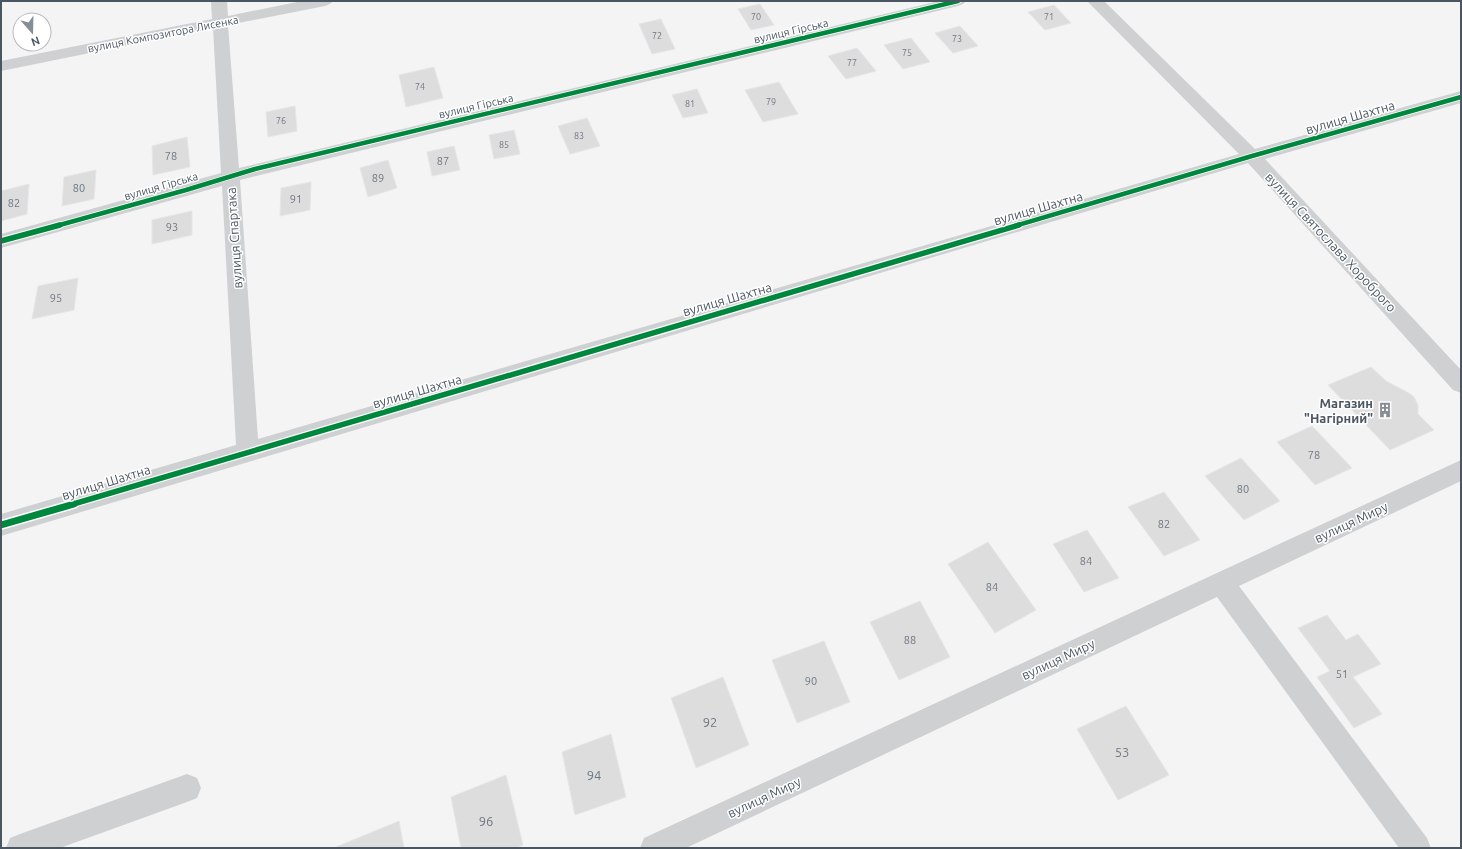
<svg xmlns="http://www.w3.org/2000/svg" width="1462" height="849" font-family="Ubuntu,sans-serif">
<rect width="100%" height="100%" fill="#f4f4f4"/>
<g fill="#ddddde" stroke="#e5e6e7">
<polygon points="760,4 774,25 751,30 738,9"/>
<polygon points="1054,5 1071,23 1045,30 1028,12"/>
<polygon points="661,19 675,49 652,54 639,24"/>
<polygon points="960,26 978,46 953,53 935,33"/>
<polygon points="911,38 930,62 903,69 884,45"/>
<polygon points="857,48 876,71 846,79 828,56"/>
<polygon points="434,67 443,98 406,107 399,75"/>
<polygon points="779,82 798,114 763,122 745,90"/>
<polygon points="697,89 708,113 683,118 672,95"/>
<polygon points="295,106 297,131 268,137 266,112"/>
<polygon points="587,118 600,146 570,154 558,126"/>
<polygon points="514,130 520,154 494,159 489,135"/>
<polygon points="187,137 190,167 153,175 152,146"/>
<polygon points="454,146 460,170 432,176 427,152"/>
<polygon points="388,160 397,188 368,197 360,168"/>
<polygon points="96,170 94,199 62,206 64,177"/>
<polygon points="311,182 310,210 280,216 281,188"/>
<polygon points="29,184 27,214 1,221 1,191"/>
<polygon points="192,211 192,235 152,244 152,220"/>
<polygon points="78,278 74,310 32,319 38,286"/>
<polygon points="1371,367 1386,381 1409,393 1414,397 1418,405 1418,414 1434,430 1390,450 1328,385"/>
<polygon points="1312,426 1352,468 1315,485 1277,442"/>
<polygon points="1241,458 1280,501 1244,520 1205,476"/>
<polygon points="1164,492 1200,540 1164,556 1128,507"/>
<polygon points="1087,530 1119,578 1084,592 1053,544"/>
<polygon points="988,542 1036,610 995,633 948,564"/>
<polygon points="920,601 950,657 899,680 870,622"/>
<polygon points="1327,615 1346,640 1358,634 1381,664 1353,677 1382,714 1354,728 1317,677 1330,671 1298,628"/>
<polygon points="824,641 850,702 797,723 772,660"/>
<polygon points="723,677 749,745 696,768 671,698"/>
<polygon points="1126,706 1169,775 1118,800 1077,729"/>
<polygon points="611,734 626,797 575,815 562,752"/>
<polygon points="506,775 523,845 516,848 461,848 451,797"/>
<polygon points="399,821 404,848 336,848 336,847"/>
</g>
<g fill="none" stroke-linecap="round" stroke-linejoin="round">
<g fill="#ced0d2" fill-rule="evenodd">
<polygon points="211,1 227,1 228,16 302,1 333,1 330,4 325,6 228,25 239,168 939,1 966,1 963,4 958,6 240,180 258,439 1239,154 1087,1 1104,1 1255,149 1461,91 1461,103 1265,159 1461,370 1461,393 1453,390 1248,163 1,536 1,514 236,445 222,186 1,248 1,234 221,173 213,28 1,71 1,61 212,19"/>
<polygon points="1461,460 1461,481 1239,586 1427,838 1431,848 1399,848 1217,597 686,848 640,848 644,838"/>
<polygon points="187,774 197,778 201,788 197,798 187,802 60,848 6,848 10,838 20,834"/>
</g>
<defs>
<g id="cycleway-far2">
<polyline points="56,226 186,190 255,169 958,1"/>
<polyline points="1015,226 1252,156 1461,97"/>
</g>
<g id="cycleway-far1">
<polyline points="1,241 60,225"/>
<polyline points="70,505 1019,225"/>
</g>
<polyline id="cycleway" points="1,525 74,504"/>
</defs>
<use href="#cycleway-far2" stroke="#fff" stroke-width="6"/>
<use href="#cycleway-far1" stroke="#fff" stroke-width="8"/>
<use href="#cycleway" stroke="#fff" stroke-width="10"/>
<use href="#cycleway-far2" stroke="#00873e" stroke-width="4.5"/>
<use href="#cycleway-far1" stroke="#00873e" stroke-width="5.5"/>
<use href="#cycleway" stroke="#00873e" stroke-width="7"/>
</g>
<defs>
<symbol id="building-bare" viewBox="-9 -9 18 18"><path d="M-4-6H4V6H1V3H-1V6H-4ZM-2.5-4.3h1.7v1.8h-1.7ZM.8-4.3h1.7v1.8H.8ZM-2.5-1h1.7V.8h-1.7ZM.8-1h1.7V.8H.8Z" fill="#868d94" stroke="#fff" stroke-width="2.5" paint-order="stroke"/></symbol>
</defs>
<g fill-rule="evenodd">
<use href="#building-bare" x="1374" y="399" width="22" height="22"/>
</g>
<g text-anchor="middle" stroke-width="3" stroke-linejoin="round" paint-order="stroke">
<g font-size="9" fill="#707881">
<text x="756" y="20">70</text>
<text x="1049" y="20">71</text>
<text x="657" y="39">72</text>
<text x="957" y="42">73</text>
<text x="907" y="56">75</text>
<text x="852" y="66">77</text>
<text x="420" y="90">74</text>
<text x="771" y="105">79</text>
<text x="690" y="107">81</text>
<text x="281" y="124">76</text>
<text x="579" y="139">83</text>
<text x="504" y="148">85</text>
</g>
<g font-size="11" fill="#4a5661" stroke="#fff">
<text transform="translate(791 31) rotate(-13)" y="4">вулиця Гірська</text>
<text transform="translate(163 34) rotate(-11)" y="4">вулиця Композитора Лисенка</text>
<text transform="translate(476 106) rotate(-13)" y="4">вулиця Гірська</text>
<text transform="translate(161 186) rotate(-16)" y="4">вулиця Гірська</text>
</g>
<g font-size="11" fill="#707881">
<text x="171" y="160">78</text>
<text x="443" y="165">87</text>
<text x="378" y="182">89</text>
<text x="79" y="192">80</text>
<text x="296" y="203">91</text>
<text x="14" y="207">82</text>
<text x="172" y="231">93</text>
<text x="56" y="302">95</text>
<text x="1314" y="459">78</text>
<text x="1243" y="493">80</text>
<text x="1164" y="528">82</text>
<text x="1086" y="565">84</text>
<text x="992" y="591">84</text>
<text x="910" y="644">88</text>
<text x="1342" y="678">51</text>
<text x="811" y="685">90</text>
</g>
<g font-size="13" fill="#4a5661" stroke="#fff">
<text transform="translate(1350 117) rotate(-16)" y="5">вулиця Шахтна</text>
<text transform="translate(1038 208) rotate(-16)" y="5">вулиця Шахтна</text>
<text transform="translate(234 238) rotate(-94)" y="5">вулиця Спартака</text>
<text transform="translate(1331 242) rotate(47)" y="5">вулиця Святослава Хороброго</text>
<text transform="translate(727 299) rotate(-16)" y="5">вулиця Шахтна</text>
<text transform="translate(417 391) rotate(-16)" y="5">вулиця Шахтна</text>
<text transform="translate(106 482) rotate(-17)" y="5">вулиця Шахтна</text>
<text transform="translate(1351 522) rotate(-25)" y="5">вулиця Миру</text>
<text transform="translate(1058 659) rotate(-25)" y="5">вулиця Миру</text>
<text transform="translate(764 797) rotate(-25)" y="5">вулиця Миру</text>
</g>
<g font-size="13" font-weight="bold" fill="#4a5661" stroke="#fff" text-anchor="end">
<text x="1373" y="408">Магазин<tspan x="1373" dy="15">"Нагірний"</tspan></text>
</g>
<g font-size="13" fill="#707881">
<text x="710" y="727">92</text>
<text x="1122" y="757">53</text>
<text x="594" y="780">94</text>
<text x="486" y="826">96</text>
</g>
</g>
<rect width="1462" height="849" fill="none" stroke="#4a5661" stroke-width="4"/>
<g transform="translate(32 32) rotate(160)"><circle r="19" fill="#ffffff" stroke="#b7bbc0"/>
<path d="M0-3L7 15L0 10L-7 15Z" fill="#868d94"/>
<text y="-6" font-size="11" font-weight="bold" text-anchor="middle" fill="#4a5661">N</text>
</g>
</svg>
